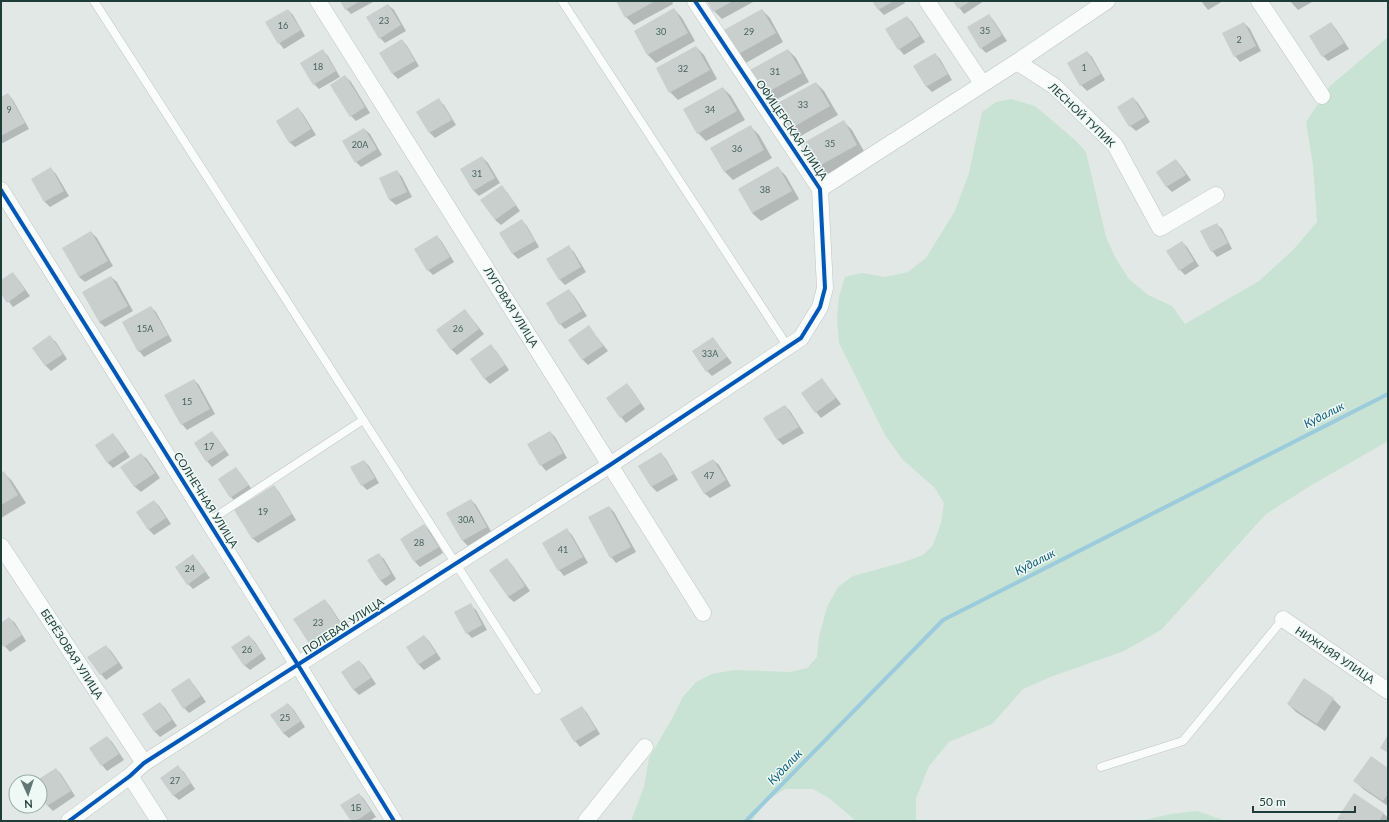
<svg xmlns="http://www.w3.org/2000/svg" width="1389" height="822" font-family="Lato,sans-serif">
<rect width="100%" height="100%" fill="#e1e8e6"/>
<g fill="#c8e3d3">
<polygon points="1388,37 1388,441 1310,486 1266,514 1161,630 1124,651 1053,676 1023,689 992,724 949,742 929,766 916,798 916,821 856,821 829,798 813,789 785,789 765,802 752,821 631,821 644,787 649,758 673,717 682,698 696,682 712,674 734,670 790,672 807,668 817,657 819,637 827,607 838,587 853,576 901,563 923,555 933,545 941,523 944,503 934,487 903,460 885,435 839,343 837,318 839,296 845,277 862,273 885,277 908,272 926,258 955,211 969,173 982,112 996,102 1011,99 1035,106 1075,140 1086,152 1106,237 1116,259 1129,279 1148,295 1172,306 1185,324 1259,281 1293,250 1317,222 1313,165 1306,122 1330,86"/>
<polygon points="1197,811 1226,821 1141,821 1171,814"/>
</g>
<g fill="#0003">
<polygon points="341,1 372,1 373,2 351,14 346,9"/>
<polygon points="617,1 672,1 673,4 634,25 626,17"/>
<polygon points="708,1 755,1 722,19 714,11"/>
<polygon points="874,1 904,1 905,3 884,15 879,10"/>
<polygon points="954,1 984,1 964,14"/>
<polygon points="1201,1 1223,1 1208,10"/>
<polygon points="1290,1 1314,1 1298,10"/>
<polygon points="388,5 394,10 406,31 385,43 380,38"/>
<polygon points="674,9 682,18 695,41 656,63 648,55 635,31"/>
<polygon points="288,10 293,15 305,36 284,49 279,43"/>
<polygon points="762,10 770,18 783,42 744,64 723,32"/>
<polygon points="989,15 994,21 1007,41 986,53 981,48"/>
<polygon points="907,17 912,22 925,42 904,55 899,49"/>
<polygon points="1244,23 1250,29 1261,51 1240,62 1235,56"/>
<polygon points="1331,23 1336,29 1349,49 1328,61 1323,56"/>
<polygon points="402,40 407,46 419,66 398,79 393,74 381,53"/>
<polygon points="696,47 704,55 717,79 678,100 670,92"/>
<polygon points="788,50 796,58 809,82 770,103 762,95"/>
<polygon points="323,51 328,56 340,77 319,89 314,84"/>
<polygon points="1087,52 1092,57 1105,80 1087,91 1081,85 1068,63"/>
<polygon points="935,54 940,59 952,80 932,92 927,87 914,66"/>
<polygon points="345,76 351,82 370,113 356,121 351,116"/>
<polygon points="816,83 824,91 838,115 799,137 791,128"/>
<polygon points="723,88 731,96 745,120 706,141 698,133"/>
<polygon points="8,94 13,100 29,129 1,144 1,98"/>
<polygon points="1133,98 1138,103 1150,122 1136,131 1130,126"/>
<polygon points="438,100 444,105 456,125 435,138 430,133 417,112"/>
<polygon points="298,108 303,114 316,135 295,147 289,142"/>
<polygon points="843,121 852,130 865,153 826,175 818,167 805,143"/>
<polygon points="750,126 759,135 772,158 733,180 725,172 712,148"/>
<polygon points="364,129 370,134 382,155 361,167 356,162"/>
<polygon points="482,157 488,163 500,183 479,196 473,190"/>
<polygon points="1176,160 1181,166 1191,180 1172,192 1167,187 1157,172"/>
<polygon points="778,168 786,176 799,199 761,221 752,213"/>
<polygon points="51,169 56,174 69,196 50,207 45,202 32,179"/>
<polygon points="397,171 402,177 412,197 396,205 390,200 380,179"/>
<polygon points="507,192 520,211 501,225 495,220"/>
<polygon points="522,221 527,226 539,247 518,259 513,254 501,233"/>
<polygon points="1216,224 1222,229 1232,249 1217,257 1212,251"/>
<polygon points="91,232 97,238 113,266 85,282 79,277 63,248"/>
<polygon points="437,236 442,242 454,262 433,275 428,270"/>
<polygon points="1182,242 1187,247 1199,266 1185,275 1180,270"/>
<polygon points="568,246 574,252 586,272 565,285 560,280"/>
<polygon points="12,273 18,279 30,296 13,307 1,292 1,281"/>
<polygon points="111,277 117,282 133,311 105,327 99,322"/>
<polygon points="569,290 574,296 587,316 565,329 560,324"/>
<polygon points="151,307 156,312 172,341 144,357 139,351 123,323"/>
<polygon points="465,310 484,334 457,355 451,349"/>
<polygon points="589,327 608,351 588,365 583,360 569,340"/>
<polygon points="50,337 56,342 67,359 51,371 45,365"/>
<polygon points="713,338 732,363 712,376 707,371"/>
<polygon points="491,346 496,351 509,370 490,384 485,379 471,359"/>
<polygon points="822,379 841,404 821,418 816,412"/>
<polygon points="194,380 199,385 215,414 187,430 182,424"/>
<polygon points="627,384 632,390 645,409 626,423 621,417"/>
<polygon points="785,406 790,411 804,433 783,445 778,440 765,418"/>
<polygon points="550,432 555,437 567,458 546,471 541,465"/>
<polygon points="212,433 217,438 229,455 212,467 207,461 195,444"/>
<polygon points="113,434 118,440 130,457 113,468 108,463 96,446"/>
<polygon points="141,454 147,459 160,478 141,492 135,487 122,467"/>
<polygon points="661,454 666,459 678,480 657,492 652,487 639,466"/>
<polygon points="713,460 719,465 731,486 710,498 704,493"/>
<polygon points="364,461 369,466 379,483 367,490 362,485"/>
<polygon points="236,468 241,474 253,491 236,502 231,497"/>
<polygon points="4,473 12,481 26,503 1,518 1,474"/>
<polygon points="274,486 279,492 296,520 258,543 252,538"/>
<polygon points="471,500 476,505 492,533 468,546 463,541"/>
<polygon points="154,501 159,506 171,524 154,535 149,530 137,512"/>
<polygon points="609,507 614,512 636,552 616,563 611,557"/>
<polygon points="424,525 430,531 443,553 420,567 415,562"/>
<polygon points="567,530 572,535 588,563 564,576 559,570"/>
<polygon points="378,554 384,559 396,579 386,586 380,580"/>
<polygon points="193,556 198,561 210,578 193,589 188,584"/>
<polygon points="507,559 512,565 530,591 514,602 508,597"/>
<polygon points="324,600 330,606 347,632 317,651 311,646 294,619"/>
<polygon points="470,605 476,610 487,630 472,638 467,633"/>
<polygon points="9,618 15,623 26,641 10,652 1,642 1,624"/>
<polygon points="249,636 255,642 266,659 250,670 244,665"/>
<polygon points="424,636 429,641 441,659 424,670 419,665 407,647"/>
<polygon points="106,646 111,651 123,668 106,680 101,674"/>
<polygon points="359,661 364,666 376,684 359,695 354,690 342,672"/>
<polygon points="189,679 194,685 206,702 189,713 184,708"/>
<polygon points="1333,699 1341,707 1325,731 1296,712 1288,704"/>
<polygon points="160,703 165,708 177,726 160,737 155,732 143,714"/>
<polygon points="288,704 294,710 305,727 289,738 283,733 272,715"/>
<polygon points="582,707 587,713 600,734 580,747 575,741"/>
<polygon points="107,737 112,742 124,760 107,771 102,765 90,748"/>
<polygon points="178,767 184,772 195,789 179,800 173,795"/>
<polygon points="56,769 61,774 75,796 53,811 48,806 40,793 40,782 35,782"/>
<polygon points="1388,769 1388,806 1363,789 1355,781"/>
<polygon points="359,794 364,799 376,817 369,821 353,821"/>
<polygon points="1355,795 1384,814 1388,818 1388,821 1341,821 1339,819"/>
</g>
<g fill="none" stroke-linecap="round" stroke-linejoin="round">
<polyline stroke="#9ccbdc" stroke-width="4" points="746,821 943,620 1388,394"/>
</g>
<g fill="#c8cfcd">
<polygon points="340,1 360,1 345,10"/>
<polygon points="616,1 655,1 625,18"/>
<polygon points="707,1 733,1 713,12"/>
<polygon points="872,1 894,1 878,10"/>
<polygon points="953,1 971,1 958,9"/>
<polygon points="388,4 401,25 379,39 366,17"/>
<polygon points="674,8 688,33 647,55 634,31"/>
<polygon points="288,9 301,30 278,44 265,22"/>
<polygon points="762,9 776,33 735,56 722,31"/>
<polygon points="989,14 1002,35 980,49 967,27"/>
<polygon points="907,16 920,36 898,50 885,29"/>
<polygon points="1244,22 1256,46 1234,57 1222,33"/>
<polygon points="1331,22 1344,43 1322,57 1309,36"/>
<polygon points="402,39 415,61 392,74 379,53"/>
<polygon points="696,46 710,70 669,93 656,68"/>
<polygon points="323,49 336,71 313,85 300,63"/>
<polygon points="788,49 802,73 761,96 748,71"/>
<polygon points="1087,51 1101,74 1080,86 1067,63"/>
<polygon points="935,53 948,74 926,87 913,66"/>
<polygon points="345,75 365,107 350,117 330,85"/>
<polygon points="816,82 830,106 790,129 776,104"/>
<polygon points="723,87 737,111 697,134 683,109"/>
<polygon points="8,93 25,123 1,136 1,97"/>
<polygon points="1133,97 1145,117 1129,127 1117,107"/>
<polygon points="439,98 452,120 429,133 416,112"/>
<polygon points="298,107 311,129 289,143 276,121"/>
<polygon points="844,120 857,145 817,167 803,143"/>
<polygon points="751,125 764,150 724,172 710,148"/>
<polygon points="364,128 377,149 355,163 342,141"/>
<polygon points="482,156 495,178 473,191 460,169"/>
<polygon points="1176,159 1186,175 1166,187 1156,172"/>
<polygon points="778,166 792,191 752,213 738,189"/>
<polygon points="51,167 64,191 44,202 31,179"/>
<polygon points="397,170 407,192 389,200 379,178"/>
<polygon points="502,185 516,205 495,220 480,200"/>
<polygon points="522,219 535,241 512,254 499,233"/>
<polygon points="1217,223 1228,243 1211,252 1200,231"/>
<polygon points="91,231 108,261 79,277 62,248"/>
<polygon points="437,235 450,257 427,271 414,249"/>
<polygon points="1182,241 1194,261 1179,271 1166,251"/>
<polygon points="569,245 581,267 559,280 546,259"/>
<polygon points="13,272 25,290 7,303 1,294 1,280"/>
<polygon points="111,276 128,306 99,322 82,292"/>
<polygon points="569,289 582,311 559,325 546,303"/>
<polygon points="151,306 168,335 138,352 122,322"/>
<polygon points="465,309 479,329 451,350 436,330"/>
<polygon points="589,325 603,346 582,360 568,340"/>
<polygon points="50,335 63,354 45,366 32,348"/>
<polygon points="713,337 727,357 706,372 692,351"/>
<polygon points="491,344 505,365 484,379 470,359"/>
<polygon points="822,378 836,398 815,413 801,393"/>
<polygon points="194,379 210,409 181,425 164,395"/>
<polygon points="627,383 641,403 620,418 606,398"/>
<polygon points="785,405 799,427 777,440 763,418"/>
<polygon points="212,431 225,450 206,462 194,443"/>
<polygon points="550,431 563,453 540,466 527,444"/>
<polygon points="113,433 125,451 107,463 95,445"/>
<polygon points="661,452 674,474 651,487 638,466"/>
<polygon points="141,453 155,473 134,487 120,467"/>
<polygon points="713,459 726,480 704,494 691,472"/>
<polygon points="364,460 375,478 361,486 350,467"/>
<polygon points="236,467 249,485 230,498 218,479"/>
<polygon points="4,471 18,495 1,505 1,473"/>
<polygon points="274,485 292,514 252,539 234,510"/>
<polygon points="471,499 487,527 462,541 446,513"/>
<polygon points="154,500 166,518 148,530 136,512"/>
<polygon points="609,506 631,547 610,558 588,517"/>
<polygon points="424,524 439,547 414,562 400,539"/>
<polygon points="567,528 583,557 558,571 542,543"/>
<polygon points="379,553 391,574 380,581 367,560"/>
<polygon points="193,554 205,572 187,585 175,567"/>
<polygon points="507,558 525,586 508,597 489,570"/>
<polygon points="325,599 342,626 311,646 293,619"/>
<polygon points="471,603 482,625 466,634 454,612"/>
<polygon points="9,617 22,635 4,647 1,644 1,623"/>
<polygon points="249,635 262,653 244,666 231,647"/>
<polygon points="424,635 436,653 418,665 406,647"/>
<polygon points="106,645 118,663 100,675 87,657"/>
<polygon points="359,660 371,678 353,690 341,672"/>
<polygon points="189,678 201,696 183,709 171,690"/>
<polygon points="1304,678 1334,698 1317,724 1287,704"/>
<polygon points="160,702 172,720 154,732 142,714"/>
<polygon points="288,703 301,721 283,733 270,715"/>
<polygon points="582,706 596,729 574,742 560,719"/>
<polygon points="1388,735 1388,753 1380,748"/>
<polygon points="107,736 119,754 101,766 89,748"/>
<polygon points="1371,756 1388,768 1388,794 1383,801 1353,781"/>
<polygon points="178,765 191,783 173,796 160,778"/>
<polygon points="56,768 71,791 47,806 40,795 40,782 34,782"/>
<polygon points="359,793 371,811 356,821 351,821 340,805"/>
<polygon points="1354,793 1384,813 1379,821 1341,821 1337,819"/>
</g>
<g fill="none" stroke-linecap="round" stroke-linejoin="round">
<defs>
<g id="service">
<polyline points="94,1 537,690"/>
<polyline points="562,1 788,347"/>
<polyline points="209,521 363,420"/>
<polyline points="1101,767 1183,741 1283,619"/>
</g>
<g id="minor">
<polyline points="318,1 703,613"/>
<polyline points="927,1 982,83"/>
<polyline points="1259,1 1322,96"/>
<polyline points="1017,62 1054,86 1115,145 1160,228 1216,195"/>
<polyline points="820,189 1017,62 1107,1"/>
<polyline points="1,190 298,665 394,821"/>
<polyline points="1,546 144,763"/>
<polyline points="1283,619 1388,691"/>
<polyline points="130,776 159,821"/>
<polyline points="69,821 130,776 144,763 610,465 801,338 820,307 825,288 820,189 695,1"/>
<polyline points="586,821 645,747"/>
</g>
</defs>
<use href="#service" stroke="#bec5c3" stroke-width="9"/>
<use href="#minor" stroke="#bec5c3" stroke-width="17"/>
<use href="#service" stroke="#fafcfb" stroke-width="8"/>
<use href="#minor" stroke="#fafcfb" stroke-width="16"/>
<defs>
<g id="cycleway">
<polyline points="1,190 298,665 394,821"/>
<polyline points="69,821 130,776 144,763 610,465 801,338 820,307 825,288 820,189 695,1"/>
</g>
</defs>
<use href="#cycleway" stroke="#eef8f4" stroke-width="6"/>
<use href="#cycleway" stroke="#0057b8" stroke-width="4"/>
</g>
<g text-anchor="middle" stroke-width="3" stroke-linejoin="round" paint-order="stroke">
<g font-size="9" fill="#49625e">
<text x="384" y="24">23</text>
<text x="283" y="29">16</text>
<text x="985" y="34">35</text>
<text x="661" y="35">30</text>
<text x="749" y="35">29</text>
<text x="1239" y="43">2</text>
<text x="318" y="70">18</text>
<text x="1084" y="71">1</text>
<text x="683" y="72">32</text>
<text x="775" y="75">31</text>
<text x="803" y="108">33</text>
<text x="9" y="113">9</text>
<text x="710" y="113">34</text>
<text x="830" y="147">35</text>
<text x="360" y="148">20А</text>
<text x="737" y="152">36</text>
<text x="477" y="177">31</text>
<text x="765" y="193">38</text>
<text x="145" y="332">15А</text>
<text x="458" y="332">26</text>
<text x="710" y="357">33А</text>
<text x="187" y="405">15</text>
<text x="209" y="450">17</text>
<text x="709" y="479">47</text>
<text x="263" y="515">19</text>
<text x="466" y="523">30А</text>
<text x="419" y="546">28</text>
<text x="563" y="553">41</text>
<text x="190" y="572">24</text>
<text x="318" y="626">23</text>
<text x="247" y="653">26</text>
<text x="285" y="721">25</text>
<text x="175" y="784">27</text>
<text x="356" y="811">1Б</text>
</g>
<g font-size="11" fill="#1e3c38" stroke="#eef8f4">
<text transform="translate(1082 115) rotate(44)" y="4">ЛЕСНОЙ ТУПИК</text>
<text transform="translate(792 130) rotate(56)" y="4">ОФИЦЕРСКАЯ УЛИЦА</text>
<text transform="translate(511 307) rotate(58)" y="4">ЛУГОВАЯ УЛИЦА</text>
<text transform="translate(206 500) rotate(58)" y="4">СОЛНЕЧНАЯ УЛИЦА</text>
<text transform="translate(343 626) rotate(-33)" y="4">ПОЛЕВАЯ УЛИЦА</text>
<text transform="translate(72 654) rotate(57)" y="4">БЕРЁЗОВАЯ УЛИЦА</text>
<text transform="translate(1335 655) rotate(34)" y="4">НИЖНЯЯ УЛИЦА</text>
</g>
<g font-size="12" font-style="italic" fill="#12607e" stroke="#eef8f4">
<text transform="translate(1324 415) rotate(-27)" y="4">Кудалик</text>
<text transform="translate(1035 562) rotate(-27)" y="4">Кудалик</text>
<text transform="translate(785 767) rotate(-46)" y="4">Кудалик</text>
</g>
</g>
<rect width="1389" height="822" fill="none" stroke="#1e3c38" stroke-width="4"/>
<g transform="translate(28 794) rotate(177)"><circle r="19" fill="#eef8f4" stroke="#9bada9"/>
<path d="M0-3L7 15L0 10L-7 15Z" fill="#627875"/>
<text y="-6" font-size="11" font-weight="bold" text-anchor="middle" fill="#1e3c38">N</text>
</g>
<path d="M1253 806v6h102v-6" fill="none" stroke="#1e3c38" stroke-width="2"/>
<text x="1259" y="806" font-size="12" fill="#1e3c38" stroke="#eef8f4" stroke-width="3" paint-order="stroke">50 m</text>
</svg>
